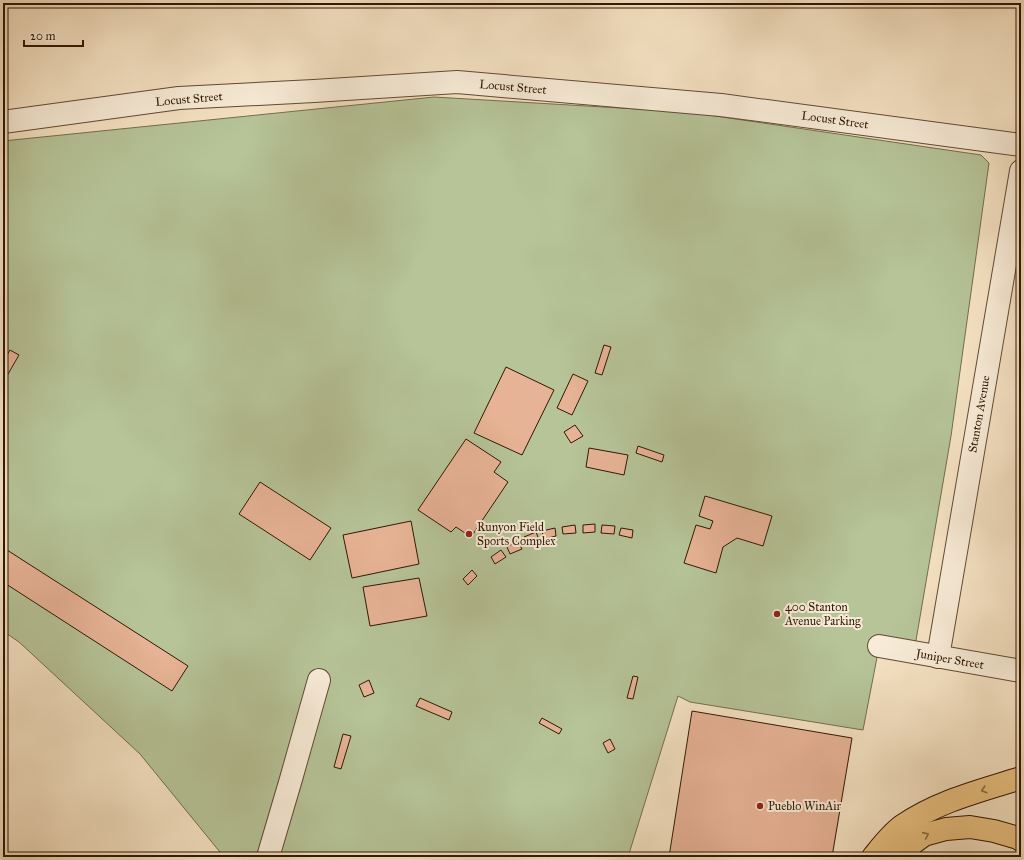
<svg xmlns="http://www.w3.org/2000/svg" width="1024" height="860" font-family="'IM FELL Great Primer',serif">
<rect width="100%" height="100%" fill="#f5e2c3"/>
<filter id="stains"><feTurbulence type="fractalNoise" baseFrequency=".005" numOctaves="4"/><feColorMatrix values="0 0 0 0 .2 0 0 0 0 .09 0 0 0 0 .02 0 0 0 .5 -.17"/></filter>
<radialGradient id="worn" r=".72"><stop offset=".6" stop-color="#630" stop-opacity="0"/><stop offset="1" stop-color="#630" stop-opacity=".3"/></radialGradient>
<polygon fill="#b6c498" stroke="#736e4e" points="434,97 688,112 981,155 989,163 951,436 914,652 879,647 863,730 690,702 678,696 628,857 224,857 140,754 19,642 3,631 3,141"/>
<g fill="#e7b396" stroke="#301704">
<polygon points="604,345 611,347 602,375 595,373"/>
<polygon points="10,350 19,355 4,381 3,362"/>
<polygon points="506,367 554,390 522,455 474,433"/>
<polygon points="573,374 588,381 572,415 557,408"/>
<polygon points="575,425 583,436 571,443 564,432"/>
<polygon points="466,439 501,462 494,472 508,482 471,537 456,527 451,532 418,510"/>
<polygon points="638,446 664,455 662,462 636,453"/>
<polygon points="589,448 628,455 624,475 586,467"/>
<polygon points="260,482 331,528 310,560 239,514"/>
<polygon points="705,496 772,516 763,546 737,538 723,547 716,573 684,563 696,525 710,529 713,521 699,516"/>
<polygon points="411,521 419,564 352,578 343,535"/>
<polygon points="595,524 595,532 583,533 583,525"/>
<polygon points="575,525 576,533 563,534 562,527"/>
<polygon points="602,525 615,526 614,534 601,533"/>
<polygon points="555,528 556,536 544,539 542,531"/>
<polygon points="621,528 633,530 632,538 619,535"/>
<polygon points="536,532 539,540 527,545 524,537"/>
<polygon points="518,541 522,549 510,554 507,547"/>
<polygon points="7,550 188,666 172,691 3,582 3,557"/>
<polygon points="501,550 506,557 495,564 491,557"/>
<polygon points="472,570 477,576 468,585 463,579"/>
<polygon points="419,578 427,616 370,626 363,587"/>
<polygon points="633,676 638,677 633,699 627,698"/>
<polygon points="369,680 374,693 364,697 359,685"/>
<polygon points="420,698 452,712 449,720 416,706"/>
<polygon points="692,711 852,738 832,857 669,857"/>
<polygon points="542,718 562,729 559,734 539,723"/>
<polygon points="343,734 351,736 341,769 334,767"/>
<polygon points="610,739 615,749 608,753 603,743"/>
</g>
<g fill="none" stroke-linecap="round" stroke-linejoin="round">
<defs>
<g id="minor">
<polyline points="3,122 179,98 314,91 457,82 721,105 1021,145"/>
<polyline points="879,646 1021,671"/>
<polyline points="938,657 1021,171"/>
<polyline points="268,857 291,779 319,680"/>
</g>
<g id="highway">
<path d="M873,857C882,846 891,834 902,826C938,801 980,791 1021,778"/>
<polyline points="894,857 924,835 946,829 970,827 994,831 1018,838 1021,840"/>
</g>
</defs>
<use href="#minor" stroke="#614a34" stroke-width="24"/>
<use href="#highway" stroke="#301704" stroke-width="24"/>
<use href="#minor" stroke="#f8ecd8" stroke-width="22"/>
<use href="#highway" stroke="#eac182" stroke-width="22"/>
</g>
<defs><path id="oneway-chevron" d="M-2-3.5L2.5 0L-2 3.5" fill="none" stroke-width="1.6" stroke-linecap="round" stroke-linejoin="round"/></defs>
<g stroke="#8d6c43">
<use href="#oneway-chevron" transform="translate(984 790) rotate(163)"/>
<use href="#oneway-chevron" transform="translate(926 835) rotate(-24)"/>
</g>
<g fill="#8f2418" stroke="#f8ecd8" stroke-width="1.5">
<circle cx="469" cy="534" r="4"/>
<circle cx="777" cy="614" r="4"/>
<circle cx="760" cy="806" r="4"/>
</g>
<g text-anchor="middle" stroke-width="4" stroke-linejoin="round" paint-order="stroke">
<g font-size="12" fill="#301704" stroke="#f8ecd8">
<text transform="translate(513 87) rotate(5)" y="4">Locust Street</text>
<text transform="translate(189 99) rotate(-5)" y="4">Locust Street</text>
<text transform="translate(835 120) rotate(8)" y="4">Locust Street</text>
<text transform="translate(979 414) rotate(-80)" y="4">Stanton Avenue</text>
<text transform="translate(950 659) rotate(10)" y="4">Juniper Street</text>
</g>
<g font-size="12" fill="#301704" stroke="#f8ecd8" text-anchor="start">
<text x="477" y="531">Runyon Field<tspan x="477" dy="14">Sports Complex</tspan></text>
<text x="785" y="611">400 Stanton<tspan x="785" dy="14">Avenue Parking</tspan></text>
<text x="768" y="810">Pueblo WinAir</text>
</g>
</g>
<rect width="1024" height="860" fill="none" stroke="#f5e2c3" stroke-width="16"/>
<rect x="4" y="4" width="1016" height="852" fill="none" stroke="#301704" stroke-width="2"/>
<rect x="8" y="8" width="1008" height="844" fill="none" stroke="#301704"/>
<path d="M24 40v6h59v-6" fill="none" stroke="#301704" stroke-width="2"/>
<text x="30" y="40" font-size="12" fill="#301704" stroke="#f8ecd8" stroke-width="3" paint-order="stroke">20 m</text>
<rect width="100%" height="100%" filter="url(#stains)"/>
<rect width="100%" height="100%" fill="url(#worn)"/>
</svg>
